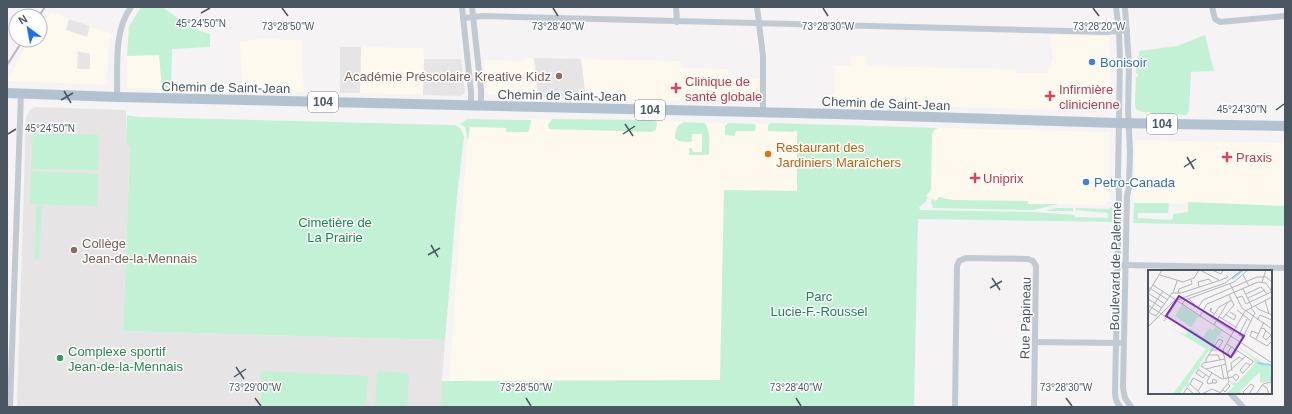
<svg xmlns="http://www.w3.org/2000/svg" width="1292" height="414" font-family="Arial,sans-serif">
<rect width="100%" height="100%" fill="#f5f3f3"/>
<g fill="#fdf9ef">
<polygon points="51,12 112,34 112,37 109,38 107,85 7,81 29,40 40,40 40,26"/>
<polygon points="1049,35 1104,36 1110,38 1109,43 1111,66 1110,107 1106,111 835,104 835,65 852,66 850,56 866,56 868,66 1015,69 1016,73 1048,73 1053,57"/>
<polygon points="262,39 302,40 302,63 304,92 242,90 240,42"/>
<polygon points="361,47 423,48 424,59 423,95 360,93"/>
<polygon points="159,55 162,89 129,88 127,87 127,56"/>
<polygon points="524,58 534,58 538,98 489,95 487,92 484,60 524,61"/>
<polygon points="581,59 680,61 681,68 728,69 729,84 737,84 737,78 759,79 759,93 757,93 755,101 753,102 586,99"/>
<polygon points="470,119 654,120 705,123 799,124 798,191 724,190 720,380 449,381 461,213"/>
<polygon points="938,128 1109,132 1109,187 1110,200 1107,202 1106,205 1028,204 1028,201 952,200 939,197 936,201 926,196 931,187 932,134 934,130"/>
<polygon points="1137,140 1285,143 1285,206 1188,202 1185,204 1134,203 1135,144"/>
</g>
<g fill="#e6e4e5">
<polygon points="69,19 90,26 87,37 66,30"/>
<polygon points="340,47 361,47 360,93 340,93"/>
<polygon points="78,51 90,54 90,69 77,69"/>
<polygon points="534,58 581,59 586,99 538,98"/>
<polygon points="424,59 461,59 465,91 464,94 460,96 423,95"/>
<polygon points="35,107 125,110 126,112 126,145 130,145 123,331 445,340 440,407 17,407 26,118 30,110"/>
</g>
<g fill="#c3f1d5">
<polygon points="141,7 162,7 183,22 200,31 210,34 210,47 172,49 171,89 162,89 159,55 127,56 129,26"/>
<polygon points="1205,35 1214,71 1191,72 1189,111 1186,115 1152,114 1151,112 1142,112 1136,109 1135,104 1136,77 1138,77 1138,74 1136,73 1136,60 1139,57 1139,51 1177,46"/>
<polygon points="127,115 139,117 450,125 455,125 461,129 464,137 457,197 445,340 123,331 130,146 126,145"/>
<polygon points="468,119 531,120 531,123 530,124 529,131 527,132 506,132 506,128 470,127 468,141 465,127 460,124"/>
<polygon points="552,119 654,120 657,122 656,130 652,132 549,129 548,125"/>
<path d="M684,122L705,123C711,132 709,143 709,154L707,155H689V148H692L693,152H702V134H692V142L691,141L689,142L678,141L677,139H675C675,131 676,125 684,122Z"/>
<polygon points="728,123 755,124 756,127 755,131 736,131 735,136 725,135 725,126"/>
<polygon points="770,123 938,128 934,130 932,134 931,190 926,196 928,197 926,202 919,207 920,210 1034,212 1075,215 1075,217 1108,218 1108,213 1075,210 1076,208 1108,209 1112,207 1112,222 918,219 914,407 440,407 442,381 720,380 724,190 797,191 797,132 796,130 793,132 768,131 768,126"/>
<polygon points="33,133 99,135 98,170 31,169"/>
<polygon points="31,171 98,174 97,206 30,204"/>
<polygon points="939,197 952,200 1028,201 1028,204 1059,204 1033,210 933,208 931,203 932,199 936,201"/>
<polygon points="1188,202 1285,206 1285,226 1133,223 1134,203 1169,203 1168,213 1138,213 1138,218 1170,220 1173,218 1173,214 1188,212"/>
<polygon points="36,206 42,206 39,260 35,260"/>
<polygon points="1056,208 1073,208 1073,211 1045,211"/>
<polygon points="261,371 368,376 366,407 260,407"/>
<polygon points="380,371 405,373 409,375 407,407 375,407 377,374"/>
</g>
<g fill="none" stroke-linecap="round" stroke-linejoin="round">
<g stroke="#c1cad2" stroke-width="6">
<polyline points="462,7 471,92 471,106"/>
<polyline points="472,7 481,89 481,106"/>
<polyline points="676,7 677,22"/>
<polyline points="757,7 763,56 763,113"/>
<polyline points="1116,7 1119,31 1120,60 1118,176 1119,196 1115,393 1116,400 1120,407"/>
<polyline points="1125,7 1129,64 1128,110 1130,151 1129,187 1127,196 1123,388 1125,398 1131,407"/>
<polyline points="1212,7 1215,19 1220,22 1285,16"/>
<polyline points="463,18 483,16 1107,32 1127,30"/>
<path d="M117,97C118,68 113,32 131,7"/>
<polyline points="1123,265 1285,268"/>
<polyline points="1036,342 1119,343"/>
<polyline points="1230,393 1243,407"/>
<polyline points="10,407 21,93"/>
<polyline points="955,407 957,266 959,261 966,258 1028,259 1033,261 1036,266 1034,407"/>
</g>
<polyline stroke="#b3c2d1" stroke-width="10" points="7,93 117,97 837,114 1118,123 1285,126"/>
<g stroke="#b5b8bd" stroke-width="2">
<polyline points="39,16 45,7"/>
<polyline points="7,65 23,40"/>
</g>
</g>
<path fill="none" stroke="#4a5661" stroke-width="1.5" d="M282,8L288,16M553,8L558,16M823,8L828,16M1093,8L1099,16M201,13L210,8M64,91L71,103M61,100L73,93M1276,110L1284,104M625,124L633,136M8,134L16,129M623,134L635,126M1187,157L1194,169M1184,167L1196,159M431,245L438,257M428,255L440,248M992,278L1000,290M990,288L1002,281M236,367L244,379M234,377L246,369M255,398L261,406M526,398L531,406M796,398L801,406M1066,398L1072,406"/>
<g fill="#3f7fe0" stroke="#fff" stroke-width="1.5">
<circle cx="1092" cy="62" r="4"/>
<circle cx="1086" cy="182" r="4"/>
</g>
<g fill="#8d6e63" stroke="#fff" stroke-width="1.5">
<circle cx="559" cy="76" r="4"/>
<circle cx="74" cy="250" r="4"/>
</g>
<g fill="#e0444e" stroke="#fff" stroke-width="1.5">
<path d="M674 82h4v4h4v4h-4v4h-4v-4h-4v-4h4z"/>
<path d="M1048 90h4v4h4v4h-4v4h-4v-4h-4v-4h4z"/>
<path d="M1225 151h4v4h4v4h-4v4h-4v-4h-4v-4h4z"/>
<path d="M973 172h4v4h4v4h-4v4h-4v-4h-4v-4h4z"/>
</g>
<circle fill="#e8710a" stroke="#fff" stroke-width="1.5" cx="768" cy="154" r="4"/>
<circle fill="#2e9e5b" stroke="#fff" stroke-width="1.5" cx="60" cy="358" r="4"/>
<g text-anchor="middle" stroke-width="3" stroke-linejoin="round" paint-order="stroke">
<g fill="#fff" stroke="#808990" stroke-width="1">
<rect x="308" y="92" width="30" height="20" rx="3"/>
<rect x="635" y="100" width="30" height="20" rx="3"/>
<rect x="1147" y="114" width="30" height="20" rx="3"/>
</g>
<g font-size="12" font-weight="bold" fill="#4a5661">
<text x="323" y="106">104</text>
<text x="650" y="114">104</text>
<text x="1162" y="128">104</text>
</g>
<g font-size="13" fill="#366cbe" stroke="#fff" text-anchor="start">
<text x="1100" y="67">Bonisoir</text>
<text x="1094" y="187">Petro-Canada</text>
</g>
<g font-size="13" fill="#785e54" stroke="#fff" text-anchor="end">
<text x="551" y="81">Académie Préscolaire Kreative Kidz</text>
<text x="82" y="248" text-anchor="start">Collège<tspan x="82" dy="15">Jean-de-la-Mennais</tspan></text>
</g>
<g font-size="13" fill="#be3a42" stroke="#fff" text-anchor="start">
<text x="685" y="86">Clinique de<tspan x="685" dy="15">santé globale</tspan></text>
<text x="1059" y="94">Infirmière<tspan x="1059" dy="15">clinicienne</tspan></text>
<text x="1236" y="162">Praxis</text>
<text x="983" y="183">Uniprix</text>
</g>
<g font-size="13" fill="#4a5661" stroke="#fff">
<text transform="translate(226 87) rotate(1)" y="5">Chemin de Saint-Jean</text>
<text transform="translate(562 95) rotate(1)" y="5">Chemin de Saint-Jean</text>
<text transform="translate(886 103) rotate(2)" y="5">Chemin de Saint-Jean</text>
<text transform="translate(1115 266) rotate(-89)" y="5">Boulevard de Palerme</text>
<text transform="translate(1025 318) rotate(-89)" y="5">Rue Papineau</text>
</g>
<g font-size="13" fill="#c56008" stroke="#fff" text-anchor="start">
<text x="776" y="152">Restaurant des<tspan x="776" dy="15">Jardiniers Maraîchers</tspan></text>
</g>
<g font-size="13" fill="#17864f" stroke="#fff">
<text x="335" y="227">Cimetière de<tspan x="335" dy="15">La Prairie</tspan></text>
<text x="819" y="301">Parc<tspan x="819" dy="15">Lucie-F.-Roussel</tspan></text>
</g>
<g font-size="13" fill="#27864d" stroke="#fff" text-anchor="start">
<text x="68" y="356">Complexe sportif<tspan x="68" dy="15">Jean-de-la-Mennais</tspan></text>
</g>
</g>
<g transform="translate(1148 270)">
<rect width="124" height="124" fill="#f5f3f3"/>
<path d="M34,35L54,48L50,47L43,57L27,46ZM67,57L74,61L72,65L80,71L70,65L63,81L61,80L52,93L51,100L48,99L40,112L42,114L40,118L37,116L32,124H25L58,79L23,58L37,65L42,58L55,67L62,58L65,60ZM82,71L113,92L124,95L123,111L112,113V102L92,121L93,124H78L86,116L81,111L89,113L107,94L106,89Z" fill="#c3f1d5"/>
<path fill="none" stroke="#90daee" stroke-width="2" d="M84,9L95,0M109,93L123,95"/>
<path fill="none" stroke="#b1b4b9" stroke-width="1" d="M52,0L71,10M64,0L73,4L75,0M12,5L35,12L46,8L51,0M95,5L101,16M114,12L118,0M82,14L94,38L124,59M5,15L124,93M0,17L20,30M51,17L50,12L61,9L64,13M95,19L104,37M0,23L17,34M0,23L14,0M25,23L29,11M30,23L31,19L44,14L43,10M98,24L113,17L119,24M88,28L94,26L98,34L123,22M100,28L117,20M0,29L14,38M41,29L50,38L55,30L109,7H118L124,12M117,30L121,44M34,34L37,30L86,12L100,0M0,35L18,47M107,35L110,39L124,45M89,40L103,51M54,41L86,62M62,41L63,38L64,39L62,41L67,44M0,42L8,46L24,23H33L73,10L80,7L78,5M1,42L15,21M77,44L86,50L88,46L82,42M52,46L59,34L110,12L118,13L124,22M70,46L89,58M64,48L71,37L84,30M74,49L86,35L81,25M99,49L91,65L95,67L107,43L103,38M109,50L112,45L124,50M16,51L29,31M66,55L80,32M0,57L26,31L77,13L94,0M113,58L117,59V60L122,64L123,65L118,70L115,67L118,60M111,64L104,61L102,66L119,76L124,71M108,69L116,52M79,74L105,91V92L95,103H94L92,100L98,93L102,95M83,77L80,82L81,88L90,81M60,85H70L72,90M77,89L55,93L53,96L74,109L84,107L88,104L91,107L88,111L85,107M58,92V89L71,69L75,71L69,80H63M73,95L76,109M58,99L78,94M84,101L83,93L91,87L95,90M64,103L59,111L60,114L64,113H68L69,111L65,109L64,113M79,103L98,86M58,104L55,108L48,103L50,100H51L61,107M123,111L124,99M114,115L119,118L121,124M75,120L77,122L82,116L80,114M50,121L55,113L45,108L42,114L53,124M35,124L39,118L46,124M54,124L64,119L73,123M71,124L81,112L75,80L97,41L124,27M97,124L95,122L103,114L106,116L101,124M108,124L115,114L123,112"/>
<path fill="#7b2cbf" fill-opacity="0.15" stroke="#7b2cbf" stroke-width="2" d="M31,26L96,66L83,87L18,46Z"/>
<rect width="124" height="124" fill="none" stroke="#4a5661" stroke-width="2"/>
</g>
<g font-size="10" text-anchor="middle" fill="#4a5661" stroke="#fff" stroke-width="3" stroke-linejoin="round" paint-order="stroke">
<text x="201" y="27">45°24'50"N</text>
<text x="558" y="30">73°28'40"W</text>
<text x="288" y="30">73°28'50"W</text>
<text x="828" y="30">73°28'30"W</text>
<text x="1099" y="30">73°28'20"W</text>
<text x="1242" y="113">45°24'30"N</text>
<text x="50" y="132">45°24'50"N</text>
<text x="255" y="391">73°29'00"W</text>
<text x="526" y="391">73°28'50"W</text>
<text x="796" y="391">73°28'40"W</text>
<text x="1066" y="391">73°28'30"W</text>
</g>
<rect width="1292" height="414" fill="none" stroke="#4a5661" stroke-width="16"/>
<g transform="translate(28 28) rotate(328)"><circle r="19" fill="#ffffff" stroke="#b7bbc0"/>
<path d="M0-3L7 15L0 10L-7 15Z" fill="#1a73e8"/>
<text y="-6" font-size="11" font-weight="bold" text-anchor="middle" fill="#4a5661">N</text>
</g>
</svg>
